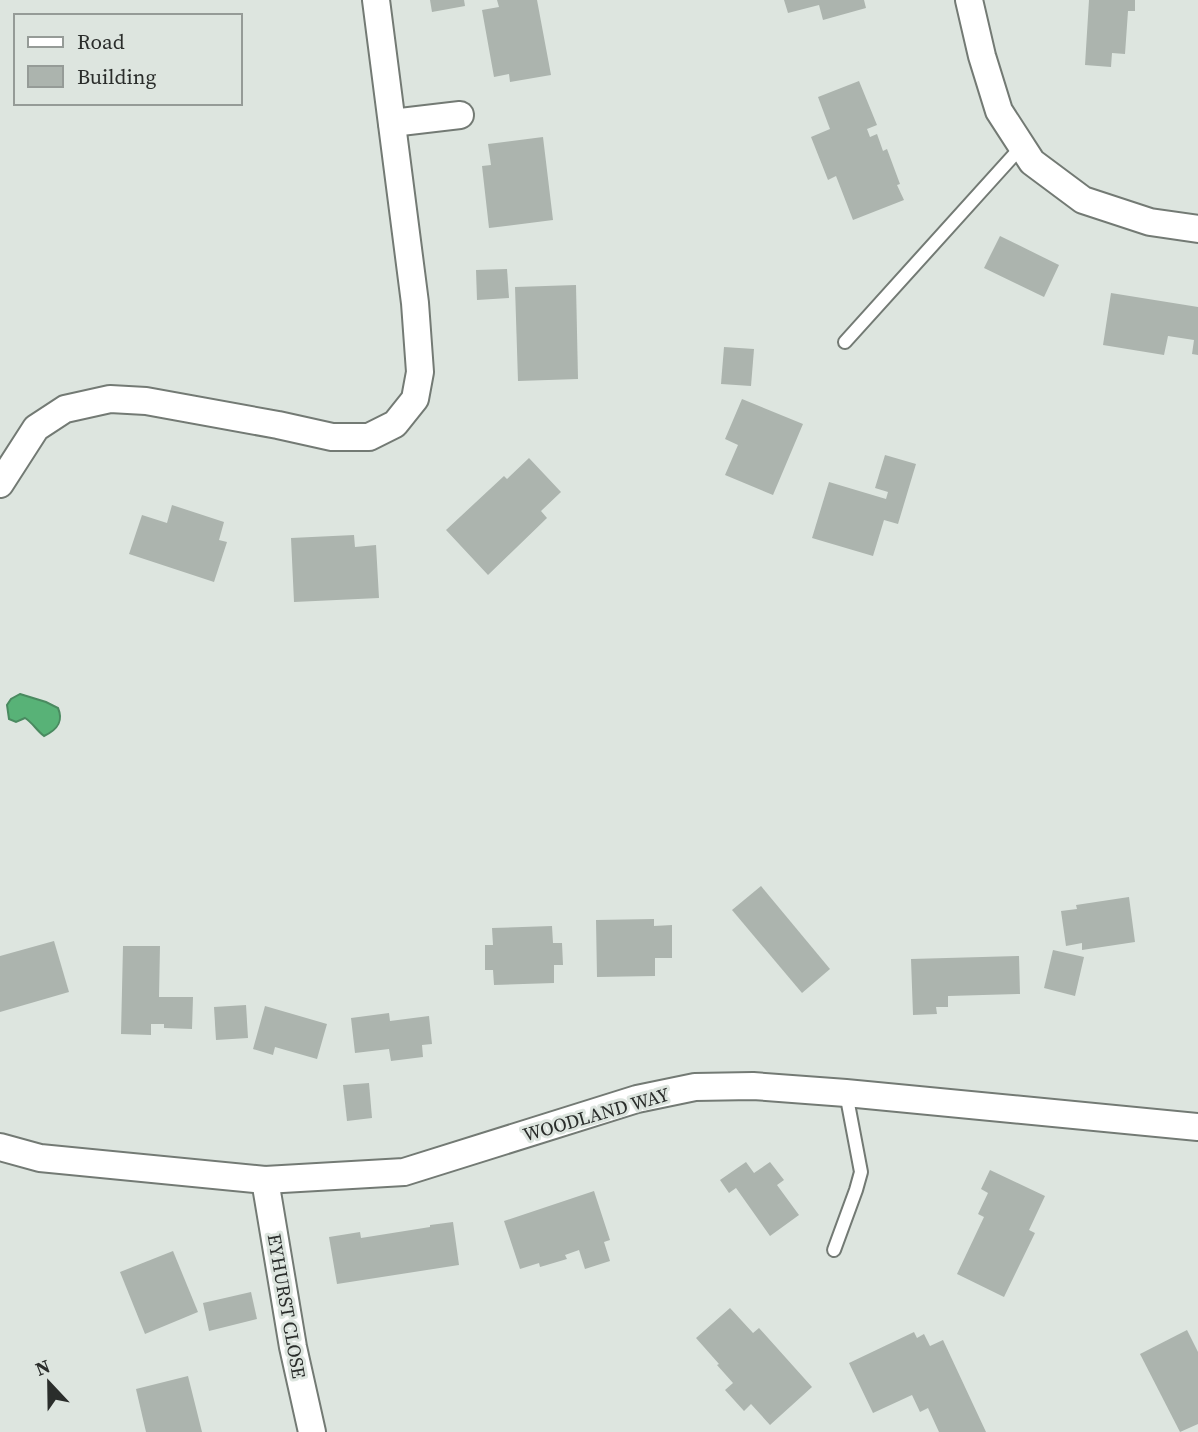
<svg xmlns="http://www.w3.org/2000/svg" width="1198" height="1432" font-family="'Source Serif 4',serif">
<rect width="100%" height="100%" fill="#dde5df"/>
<path fill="#58b277" stroke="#4a8a60" stroke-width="2" d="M20,694L46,702L58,708C64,722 57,730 44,736C36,730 33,723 25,718L16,722L9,719L7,705L11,699Z"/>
<g fill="#acb4ae">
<polygon points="430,0 464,0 465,6 432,12"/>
<polygon points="497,0 537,0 551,75 510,82 509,74 494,77 482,10 499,7"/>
<polygon points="784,0 864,0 866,8 823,20 819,5 788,13"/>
<polygon points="1089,0 1135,0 1135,11 1128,11 1125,54 1112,53 1111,67 1085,65"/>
<polygon points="859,81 877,125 867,129 870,137 877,134 883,151 887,149 900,184 897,185 904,200 853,220 836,176 828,180 811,137 830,129 818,97"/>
<polygon points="543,137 553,220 489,228 482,166 491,165 488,144"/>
<polygon points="1000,236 1059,265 1044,297 984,268"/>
<polygon points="507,269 509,298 477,300 476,270"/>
<polygon points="576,285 578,379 518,381 515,287"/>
<polygon points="1111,293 1198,307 1198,355 1192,354 1194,340 1168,336 1164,355 1103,345"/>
<polygon points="724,347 754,349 751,386 721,384"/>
<polygon points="742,399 803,424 773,495 725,475 738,445 725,439"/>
<polygon points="885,455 916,464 898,524 884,520 873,556 812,538 829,482 886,499 888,492 875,488"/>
<polygon points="529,458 561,492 541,511 547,518 488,575 446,530 504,476 507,479"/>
<polygon points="172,505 224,522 219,540 227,542 214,582 129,554 142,515 167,523"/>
<polygon points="354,535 355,547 376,545 379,598 294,602 291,538"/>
<polygon points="761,886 830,969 802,993 732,910"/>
<polygon points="1129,897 1135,942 1082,950 1082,943 1066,946 1061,911 1077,909 1076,905"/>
<polygon points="654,919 654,926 672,925 672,958 655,958 655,976 597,977 596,920"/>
<polygon points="552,926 553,943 562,943 563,965 554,965 554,983 494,985 493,970 485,970 485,945 493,945 492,928"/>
<polygon points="54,941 69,992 0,1012 0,956"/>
<polygon points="123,946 160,946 159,997 193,997 192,1029 164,1028 164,1024 151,1024 151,1035 121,1034"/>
<polygon points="1053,950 1084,957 1075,996 1044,988"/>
<polygon points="1019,956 1020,994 948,996 948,1007 936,1007 937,1014 913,1015 911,959"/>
<polygon points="246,1005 248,1038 216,1040 214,1007"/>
<polygon points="265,1006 327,1024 317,1059 275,1047 273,1055 253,1049"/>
<polygon points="389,1013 390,1021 429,1016 432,1044 422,1045 423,1057 391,1061 389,1049 355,1053 351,1018"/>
<polygon points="369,1083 372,1118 347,1121 343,1085"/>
<polygon points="746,1162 754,1173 770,1162 784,1180 777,1185 799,1215 770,1236 736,1188 729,1193 720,1180"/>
<polygon points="990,1170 1045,1196 1029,1230 1035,1233 1004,1297 957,1274 984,1217 978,1214 988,1193 981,1189"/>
<polygon points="594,1191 610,1240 604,1242 610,1261 585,1269 579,1250 565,1255 567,1259 540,1267 539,1263 520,1269 504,1221"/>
<polygon points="453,1222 459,1265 337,1284 329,1237 360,1232 361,1238 430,1227 430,1225"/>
<polygon points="173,1251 198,1312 145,1334 120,1272"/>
<polygon points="251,1292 257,1319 209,1331 203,1303"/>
<polygon points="730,1308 753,1333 759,1328 812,1387 770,1425 751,1404 744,1411 725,1390 733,1383 717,1365 719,1364 696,1338"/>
<polygon points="1187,1330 1198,1352 1198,1424 1180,1432 1140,1354"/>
<polygon points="914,1332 917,1338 924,1334 930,1346 943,1340 986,1432 939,1432 928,1408 920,1412 912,1395 873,1413 849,1363"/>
<polygon points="188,1376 202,1432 146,1432 136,1389"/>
</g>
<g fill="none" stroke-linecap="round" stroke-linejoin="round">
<defs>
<g id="service">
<polyline points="845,342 1022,146"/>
<polyline points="834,1250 856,1190 861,1172 846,1093"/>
</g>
<g id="minor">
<polyline points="969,0 982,56 999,111 1032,162 1083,200 1150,222 1198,229"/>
<polyline points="392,123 460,115"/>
<polyline points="0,484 36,428 65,409 110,399 146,401 278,425 332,437 369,437 395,424 415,399 420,372 415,303 376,0"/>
<polyline points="0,1147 40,1158 265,1180 404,1172 637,1099 695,1087 753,1086 846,1093 1198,1127"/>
<polyline points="265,1180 293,1347 312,1432"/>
</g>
</defs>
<use href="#service" stroke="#737a74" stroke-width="16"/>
<use href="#minor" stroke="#737a74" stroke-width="30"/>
<use href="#service" stroke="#fff" stroke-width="12"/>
<use href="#minor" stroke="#fff" stroke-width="26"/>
</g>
<g text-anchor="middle" stroke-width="6" stroke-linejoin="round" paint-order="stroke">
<g font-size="19" fill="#2a2d2b" stroke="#dde5df">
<text transform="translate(596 1114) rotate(-16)" y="7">WOODLAND WAY</text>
<text transform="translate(287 1306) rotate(80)" y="7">EYHURST CLOSE</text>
</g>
</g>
<rect x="14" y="14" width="228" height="91" fill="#dde5df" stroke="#959b97" stroke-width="2"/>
<rect x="28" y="37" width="35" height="10" fill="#ffffff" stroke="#959b97" stroke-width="2"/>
<text x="77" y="49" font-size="21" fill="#2a2d2b">Road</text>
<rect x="28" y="66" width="35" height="21" fill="#acb4ae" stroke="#959b97" stroke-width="2"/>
<text x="77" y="84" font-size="21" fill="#2a2d2b">Building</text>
<g transform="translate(49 1383) rotate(338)" stroke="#dde5df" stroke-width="5" paint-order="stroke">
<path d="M0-5L12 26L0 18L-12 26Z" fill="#2a2d2b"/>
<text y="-10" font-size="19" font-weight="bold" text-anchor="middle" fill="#2a2d2b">N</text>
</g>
</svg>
